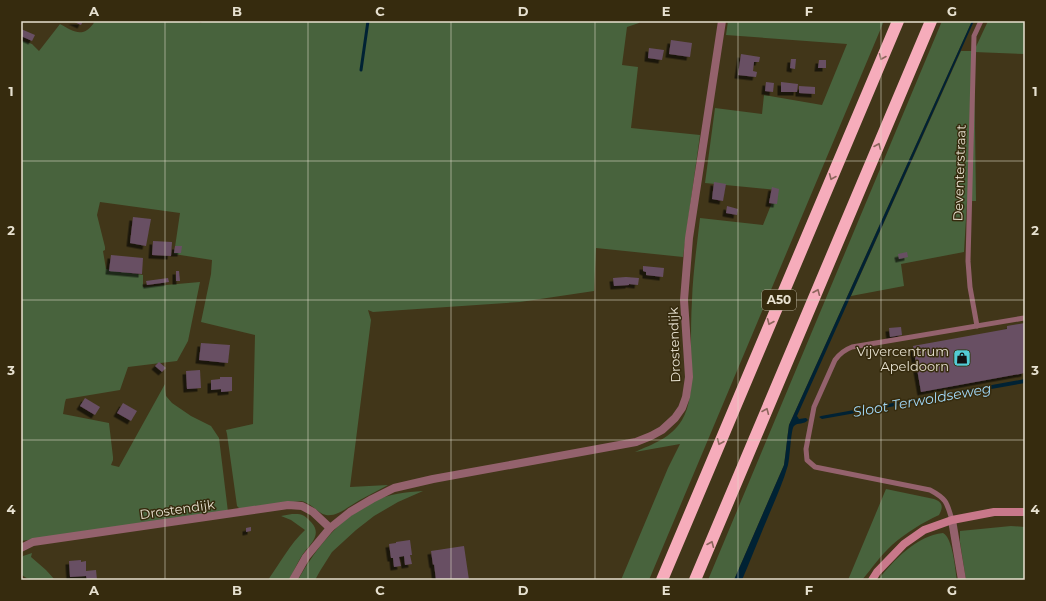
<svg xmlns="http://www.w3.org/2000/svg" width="1046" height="601" font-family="Montserrat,sans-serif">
<defs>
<filter id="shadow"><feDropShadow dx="-3.5" dy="3.5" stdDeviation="0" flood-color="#0009"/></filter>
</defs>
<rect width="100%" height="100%" fill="#413619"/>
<g fill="#48633d">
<path d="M95,21H196L201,23L202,21H639V23L627,27L622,65L638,67L631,128L700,135L683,257L596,248L594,291L520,302L373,312L368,310L371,320L350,487L388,485C379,490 369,495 360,500C350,505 338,517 326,515C317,513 312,503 301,501L240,509L237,506L227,434L226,430L253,424L255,335L201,322L211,274L212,260L174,254L180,213L100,202L97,215L105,247V250L103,251L106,269L143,275V287L200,282L188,341L177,361L128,367L120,390L66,399L65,402L63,414L109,423L113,457V460L111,465L119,467L165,384V389L166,396L172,403L191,416L211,426L219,438L228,512L21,541V40L32,44L39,51L60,24C74,32 84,39 95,21Z"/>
<path d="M728,21H884L649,580H621L668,468L680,444L635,452C653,444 671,438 682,420C694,399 691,372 691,348C691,332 691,316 692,300C693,272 697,245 700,218L763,225L777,190L705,183L715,108L762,114L764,95L822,105L847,44L726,35Z"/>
<path d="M942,21H972L789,425C787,438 786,452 784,465L734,580H708Z"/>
<polygon points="988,21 1025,21 1025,54 974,52 976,201 967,201 964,252 901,264 904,286 851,296 961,51 974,51"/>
<path d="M886,489L934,499C942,502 944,506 939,515C922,523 907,532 892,545C881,555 872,568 862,580H848Z"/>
<path d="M423,491L398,502L374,516L356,530L332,552L320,571L315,580H298C314,552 333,526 361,509C365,506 370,503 374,501C389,494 406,492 423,491Z"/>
<path d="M292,514C301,514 303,514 309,520C325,535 309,544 301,557C296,565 293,573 289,580H268C280,563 290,544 305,530L291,520L281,516Z"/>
<polygon points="1011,526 1025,527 1025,580 966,580 960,542 960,531"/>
<path d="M943,533C953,538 955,569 957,580H878C894,560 916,536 943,533Z"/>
<path d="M32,553L31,557L46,570L55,580C43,580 30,583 21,574V559L23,556Z"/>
</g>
<g fill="#002234">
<path d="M972,21H974L797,416L799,419L806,418L808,420C804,425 798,422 794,426C791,428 790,458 788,465C783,483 775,500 768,517C759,538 751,559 742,580H734L784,465C786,452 787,438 789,425Z"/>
<polygon points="1025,379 1025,383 822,419 819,417 821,416"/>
</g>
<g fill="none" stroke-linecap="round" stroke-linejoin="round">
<polyline stroke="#002234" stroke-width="3" points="361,70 368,21"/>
</g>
<g fill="#684f64" filter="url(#shadow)">
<polygon points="72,21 83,21 81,25"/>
<polygon points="21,29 35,35 32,41 21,36"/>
<polygon points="671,40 692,43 690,57 669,54"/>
<polygon points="649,48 664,50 662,60 648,58"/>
<polygon points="741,54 760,57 759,62 754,62 753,71 757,72 756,77 738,75"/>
<polygon points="791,59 796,59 795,69 790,68"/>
<polygon points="819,60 826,60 826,68 818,68"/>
<polygon points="766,82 774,83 773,92 765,91"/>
<polygon points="781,82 798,84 797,92 781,92"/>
<polygon points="799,86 815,87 815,94 799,93"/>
<polygon points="714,182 726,184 723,201 712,199"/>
<polygon points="772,187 779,189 777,204 769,203"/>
<polygon points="727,206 738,209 737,215 726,213"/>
<polygon points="133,217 151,219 146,246 130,243"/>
<polygon points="153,241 172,242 171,256 152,255"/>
<polygon points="175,246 182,246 181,253 174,253"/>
<polygon points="907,252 908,257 899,259 898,254"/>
<polygon points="111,255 143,258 142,274 109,271"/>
<polygon points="643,266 664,268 663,277 646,275 646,272 643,271"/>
<polygon points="176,271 179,271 180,281 176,281"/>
<polygon points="626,277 639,278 638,285 629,284 629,285 614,286 613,278"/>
<polygon points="168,278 169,282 147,285 146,281"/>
<polygon points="1025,323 1025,373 921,392 913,346 1007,329 1007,326"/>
<polygon points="901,327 902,335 890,337 889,328"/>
<polygon points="201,343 230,345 228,363 199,360"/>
<polygon points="159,362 166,368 162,372 155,366"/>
<polygon points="200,370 201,388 187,389 186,371"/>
<polygon points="220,377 232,377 232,391 221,392 221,389 211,390 211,380 220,379"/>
<polygon points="85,398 100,407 95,415 80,406"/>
<polygon points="123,403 137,411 131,421 117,413"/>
<polygon points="251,527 251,531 246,532 246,528"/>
<polygon points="410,540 412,555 410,555 412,564 405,565 404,556 399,557 401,566 394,567 393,558 391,558 389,544 396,543 396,542"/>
<polygon points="464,546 469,580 436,580 434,564 433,565 431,551"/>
<polygon points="81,560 81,562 86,561 86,571 96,570 97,580 87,580 86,576 70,577 69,561"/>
</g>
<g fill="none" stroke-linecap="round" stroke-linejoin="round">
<g stroke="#94626d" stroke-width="5">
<polyline points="977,326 970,287 968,261 974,36 981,21"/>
<path d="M952,520C947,503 947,499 930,490L815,467L807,460L806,449L814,407L835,360C840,353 844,350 852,347L1024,318"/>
</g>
<g stroke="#94626d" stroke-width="8">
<polyline points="952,520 962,580"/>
<polyline points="21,548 33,542 288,505 302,506 313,512 330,528"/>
<polyline points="293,580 306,557 330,528 350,512 372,499 394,488 433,479 636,442 651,436 662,430 675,418 682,408 686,397 689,377 684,300 689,238 722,21"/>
</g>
<polyline stroke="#c8788a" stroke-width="8" points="872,580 877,572 904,544 924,530 952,520 994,512 1025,512"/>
<g stroke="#f6acbb" stroke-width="12">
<polyline points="662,580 898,21"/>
<polyline points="695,580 931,21"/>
</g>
</g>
<defs><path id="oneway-chevron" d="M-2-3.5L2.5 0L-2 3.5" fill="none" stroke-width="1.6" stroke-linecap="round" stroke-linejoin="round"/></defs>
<g stroke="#8c655c">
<use href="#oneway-chevron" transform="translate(882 57) rotate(113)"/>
<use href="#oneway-chevron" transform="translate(878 146) rotate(-67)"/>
<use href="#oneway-chevron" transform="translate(832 177) rotate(113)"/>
<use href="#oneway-chevron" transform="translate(817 292) rotate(-67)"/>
<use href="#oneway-chevron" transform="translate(770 322) rotate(113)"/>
<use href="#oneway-chevron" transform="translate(766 411) rotate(-67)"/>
<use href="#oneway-chevron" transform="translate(720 442) rotate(113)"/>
<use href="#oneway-chevron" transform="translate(711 544) rotate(-67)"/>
</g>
<path fill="none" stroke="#e7e1d0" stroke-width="1" stroke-opacity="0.55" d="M165,21V580M308,21V580M451,21V580M595,21V580M738,21V580M881,21V580M21,161H1025M21,300H1025M21,440H1025"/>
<defs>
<symbol id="shop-square" viewBox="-11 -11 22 22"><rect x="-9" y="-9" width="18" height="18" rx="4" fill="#52ccd5" stroke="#362b0e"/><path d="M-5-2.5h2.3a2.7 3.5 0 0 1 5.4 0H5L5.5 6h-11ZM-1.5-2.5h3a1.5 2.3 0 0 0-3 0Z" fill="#111"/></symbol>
</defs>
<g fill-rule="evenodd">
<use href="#shop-square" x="952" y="348" width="20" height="20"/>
</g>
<g text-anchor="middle" stroke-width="3" stroke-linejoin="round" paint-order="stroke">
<rect fill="#362b0e" stroke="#b2aa96" stroke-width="1" x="762" y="290" width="34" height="20" rx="3"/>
<g font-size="12" font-weight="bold" fill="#e7e1d0">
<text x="779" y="304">A50</text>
</g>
<g font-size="13" fill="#e7e1d0" stroke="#362b0e">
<text transform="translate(959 173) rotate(-88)" y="5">Deventerstraat</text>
<text transform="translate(674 345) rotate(-92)" y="5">Drostendijk</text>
<text transform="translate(177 509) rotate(-8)" y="5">Drostendijk</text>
</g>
<g font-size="13" fill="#e7e1d0" stroke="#362b0e" text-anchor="end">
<text x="949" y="356">Vijvercentrum<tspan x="949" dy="15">Apeldoorn</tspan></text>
</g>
<g font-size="14" font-style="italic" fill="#a2d9f8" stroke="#362b0e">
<text transform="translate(922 400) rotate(-10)" y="5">Sloot Terwoldseweg</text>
</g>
</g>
<rect width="1046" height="601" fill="none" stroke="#362b0e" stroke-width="44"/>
<rect x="22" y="22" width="1002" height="557" fill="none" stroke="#e7e1d0" stroke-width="1.5"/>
<g font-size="13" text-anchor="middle" font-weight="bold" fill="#e7e1d0">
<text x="94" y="16">A</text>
<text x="237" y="16">B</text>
<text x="380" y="16">C</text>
<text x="523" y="16">D</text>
<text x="666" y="16">E</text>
<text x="809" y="16">F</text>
<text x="952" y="16">G</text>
<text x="11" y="96">1</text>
<text x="1035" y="96">1</text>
<text x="11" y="235">2</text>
<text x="1035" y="235">2</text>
<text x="11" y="375">3</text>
<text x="1035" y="375">3</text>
<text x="11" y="514">4</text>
<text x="1035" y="514">4</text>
<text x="94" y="595">A</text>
<text x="237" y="595">B</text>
<text x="380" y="595">C</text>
<text x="523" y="595">D</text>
<text x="666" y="595">E</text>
<text x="809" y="595">F</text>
<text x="952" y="595">G</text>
</g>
</svg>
